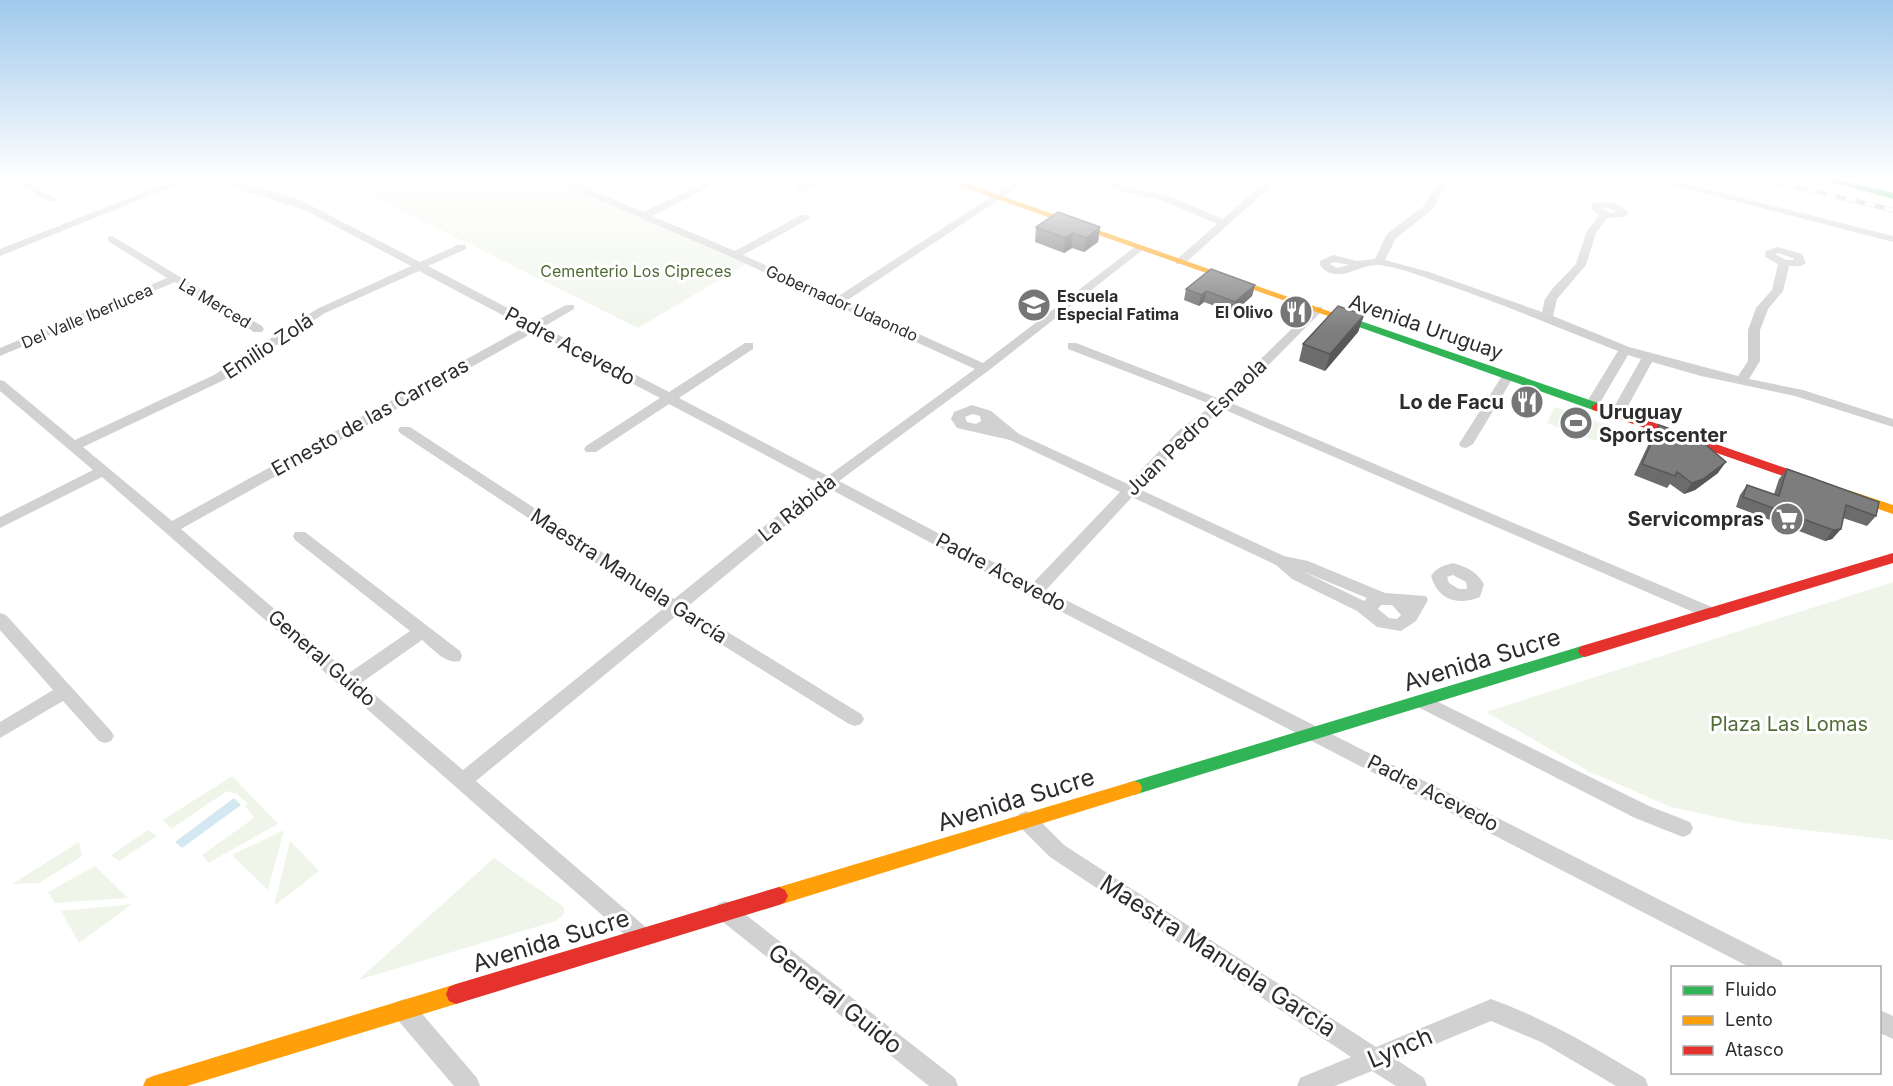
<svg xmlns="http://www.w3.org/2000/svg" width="1893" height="1086" font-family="Inter,sans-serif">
<rect width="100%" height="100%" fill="#fff"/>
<g fill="#f0f5ea">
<polygon points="341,180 554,180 746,264 638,328"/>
<polygon points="1555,407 1605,424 1597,441 1547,423"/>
<polygon points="1893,582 1893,840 1744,823 1671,807 1588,771 1486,712"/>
<polygon points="232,776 278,824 208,863 202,855 254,818 245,806 248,804 237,794 227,791 171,829 163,820"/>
<polygon points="148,830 157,836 119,861 111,855"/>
<polygon points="284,830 268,890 232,855"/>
<polygon points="290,841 319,871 274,906"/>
<polygon points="79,842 82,856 39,883 12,884"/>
<polygon points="494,858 564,907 564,914 556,921 358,980"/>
<polygon points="95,866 128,898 55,903 48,892"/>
<polygon points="132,904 79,943 61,911"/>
</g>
<polygon fill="#d4e8f2" points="234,798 241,805 182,848 175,842"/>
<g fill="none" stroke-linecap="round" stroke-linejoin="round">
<g fill="#d1d1d1" fill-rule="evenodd">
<polygon points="15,180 27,180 57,200 48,202"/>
<polygon points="175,180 189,180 0,256 0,249"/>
<path d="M223,180H236L302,201L420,262L458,245H466V249L428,266L534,322L566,305H574V309L543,327L669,392L745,343H753V349L679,398L828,476L975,369L731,257L569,187L564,180H574L576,183L643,212L704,183H710V187L652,216L735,251L801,215H809V219L743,255L837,297L1017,180H1029L846,301L983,363L1136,246H1144L1145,248L988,371L839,481L1033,583L1120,492L1010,440L957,428L951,419L954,412L972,405L991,411L1019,434L1128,484L1178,431L1213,405L1068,349V343H1076L1220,399L1314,307H1322V311L1231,403L1719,610L1721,614L1719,618H1707L1223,409L1188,437L1139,489L1284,556L1308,561L1385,593L1426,596L1428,600L1416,621L1401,631L1377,627L1357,611L1292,579L1276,565L1132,497L1046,590L1781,961L1784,968H1751L1029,595L830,489L687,607L861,714L864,719L861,724L855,726L849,724L676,616L476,781L648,929L651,936L648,943L641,946L634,943L102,477L0,528V517L93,470L0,391V380L4,381L75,440L214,375L317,309L411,266L305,210L244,191ZM419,271L525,327L172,521L83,447L222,381L325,313ZM534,332L660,398L586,446L584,449L586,452H596L669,404L818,483L674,599L410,427H400L398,430L400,433L664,608L463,770L361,683L422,640C432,648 446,665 460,661L462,656L460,651L305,532H295L293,536L295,540L410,631L349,673L181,529ZM973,414L980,416L981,421L976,424L967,422L965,417ZM1302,571L1367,598L1364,601ZM1381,605H1392L1401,615L1397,619L1389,618L1378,609Z"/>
<polygon points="811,180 823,180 805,192 797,192 797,188"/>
<polygon points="1111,180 1121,180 1119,182 1123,186 1168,196 1223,219 1267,180 1278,180 1184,264 1176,264 1176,260 1217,224 1161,200 1117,190 1109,183"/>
<path d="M1438,180H1448L1433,209L1396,238L1385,260L1429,272L1542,312L1545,299L1553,288L1576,264L1586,233L1599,215L1591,209L1593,203C1608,200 1621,202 1629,214L1624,217L1607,218L1596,233L1586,265L1557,299L1553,316L1629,347L1738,376L1748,361V330L1756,308L1772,290L1778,264L1765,257L1766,251L1778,247L1802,254L1806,263L1801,266H1789L1783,291L1768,309L1760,330V361L1749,379L1803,390L1893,419V427L1795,396L1701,376L1652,362L1622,417H1612L1610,414L1641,359L1628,355L1597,408H1587L1585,405L1618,351C1562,329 1507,306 1450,286C1428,279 1403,268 1379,265C1359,263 1337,287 1320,265V261L1333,255L1357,261L1375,259L1387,234L1425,205ZM1606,207L1617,212L1611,213L1601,208ZM1778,253L1793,258L1794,260H1786L1775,254ZM1334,262L1349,265L1337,268L1330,264Z"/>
<polygon points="1653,180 1671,180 1893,236 1893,242"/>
<polygon points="112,236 262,326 264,329 262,332 254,332 175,282 0,356 0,348 167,278 108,241 108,237"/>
<polygon points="1508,372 1514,376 1473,444 1466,448 1461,447 1459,444 1502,376"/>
<path d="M1453,563C1467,567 1476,571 1484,584L1480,597C1457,606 1438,600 1431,576C1437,567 1443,566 1453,563ZM1453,575L1466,582L1467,589H1459L1449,583L1447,577Z"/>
<polygon points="0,613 6,615 111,731 114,736 111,741 105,743 99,741 63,701 0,738 0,722 53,690 0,630"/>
<polygon points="1424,695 1649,806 1690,822 1693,828 1690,834 1683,837 1635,818 1418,707 1415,702 1418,697"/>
<path d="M1026,811L1033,814L1064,845L1376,1047L1491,999C1546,1019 1595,1048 1645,1078L1648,1086H1616L1541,1042L1491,1021L1397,1060L1424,1078L1427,1086H1396L1372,1071L1335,1086H1297L1300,1078L1351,1057L1050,857L1019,826L1017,820L1019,814Z"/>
<polygon points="725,901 732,904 955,1078 958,1086 929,1086 718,918 715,911 718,904"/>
<polygon points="404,999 412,1002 477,1078 480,1086 454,1086 396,1018 393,1010 396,1002"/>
<polygon points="1880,1010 1893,1016 1893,1039 1880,1033"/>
</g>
<g fill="#30b455" fill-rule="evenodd">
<polygon points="1824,180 1840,180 1893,193 1893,199"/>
<polygon points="1346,316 1601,404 1603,407 1597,411 1593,410 1342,321 1342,317"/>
<polygon points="1585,645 1590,647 1592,651 1590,655 1134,795 1128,793 1126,788 1128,783 1134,781"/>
</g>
<g fill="#ff9f0a" fill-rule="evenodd">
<polygon points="943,180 956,180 1351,319 1350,321 1342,321"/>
<polygon points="1851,491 1893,505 1893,514 1846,498 1845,495 1846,492"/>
<polygon points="1134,781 1140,783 1142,788 1140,793 1134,795 779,905 773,902 770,896 773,890 779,887"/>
<polygon points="456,984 463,987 466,994 463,1001 456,1004 187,1086 143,1086 146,1079 153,1076"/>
</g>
<g fill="#e5322d" fill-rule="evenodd">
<polygon points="1597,403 1814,478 1816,481 1810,485 1806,484 1593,410 1591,407"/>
<polygon points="1893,553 1893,563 1585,657 1580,655 1578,651 1580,647 1585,645"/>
<polygon points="779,887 785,890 788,896 785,902 779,905 456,1004 449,1001 446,994 449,987 456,984"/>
</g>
<defs>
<polyline id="rail" points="1768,180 1893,210"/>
</defs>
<use href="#rail" stroke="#b8b8b8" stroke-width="5"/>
<use href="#rail" stroke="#fff" stroke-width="4" stroke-dasharray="10" stroke-linecap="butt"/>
</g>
<g fill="#6c6c6c">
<polygon points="1036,227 1100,227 1098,242 1084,252 1072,248 1064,253 1035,242"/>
<polygon points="1255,285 1252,296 1233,313 1204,302 1199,306 1184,300 1186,289"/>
<polygon points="1364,315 1358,332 1325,371 1299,361 1303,344"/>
<polygon points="1659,425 1718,473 1695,490 1684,494 1670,484 1667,488 1634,475 1652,437"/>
<polygon points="1787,469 1876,516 1867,526 1843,518 1841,529 1832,539 1825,541 1736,507 1740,495 1747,485 1774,494 1779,479"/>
</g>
<g fill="#585858">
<polygon points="1100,227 1098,242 1084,252 1086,238"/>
<polygon points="1073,233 1072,248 1064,253 1065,238"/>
<polygon points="1255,285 1252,296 1233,313 1235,302"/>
<polygon points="1207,291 1204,302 1199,306 1201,295"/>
<polygon points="1364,315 1358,332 1325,371 1330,354"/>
<polygon points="1726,462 1718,473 1695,490 1684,494 1692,483"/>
<polygon points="1841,529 1832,539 1825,541 1833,530"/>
</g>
<g fill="#7d7d7d" stroke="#585858" stroke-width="1.5">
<polygon points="1058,212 1100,227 1086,238 1073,233 1065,238 1036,227"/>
<polygon points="1211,269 1255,285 1235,302 1207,291 1201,295 1186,289"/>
<polygon points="1338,306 1364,315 1330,354 1303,344"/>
<polygon points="1659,425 1700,440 1726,462 1703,479 1692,483 1677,472 1675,476 1642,464"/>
<polygon points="1787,469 1879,502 1876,516 1846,505 1841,529 1833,530 1743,497 1747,485 1779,496"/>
</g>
<linearGradient id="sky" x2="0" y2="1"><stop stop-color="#a0c9ec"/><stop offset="0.54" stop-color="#fff"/><stop offset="1" stop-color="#fff" stop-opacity="0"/></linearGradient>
<rect width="1893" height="332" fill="url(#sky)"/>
<defs>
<symbol id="school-disc" viewBox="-11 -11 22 22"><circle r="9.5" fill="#767676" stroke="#fff"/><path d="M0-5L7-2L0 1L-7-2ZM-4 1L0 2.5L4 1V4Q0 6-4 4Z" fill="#fff"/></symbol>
<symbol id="restaurant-disc" viewBox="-11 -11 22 22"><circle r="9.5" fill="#767676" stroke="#fff"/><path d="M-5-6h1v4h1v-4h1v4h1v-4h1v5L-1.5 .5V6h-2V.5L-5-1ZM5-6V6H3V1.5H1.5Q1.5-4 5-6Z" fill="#fff"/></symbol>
<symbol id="stadium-disc" viewBox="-11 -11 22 22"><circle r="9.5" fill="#767676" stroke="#fff"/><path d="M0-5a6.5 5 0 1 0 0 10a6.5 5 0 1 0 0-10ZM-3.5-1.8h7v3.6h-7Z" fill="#fff"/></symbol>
<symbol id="supermarket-disc" viewBox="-11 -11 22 22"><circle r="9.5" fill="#767676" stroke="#fff"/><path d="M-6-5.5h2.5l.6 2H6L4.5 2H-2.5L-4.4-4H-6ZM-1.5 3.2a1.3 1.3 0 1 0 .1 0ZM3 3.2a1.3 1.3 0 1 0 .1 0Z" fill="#fff"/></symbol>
</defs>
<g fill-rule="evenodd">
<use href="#school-disc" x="1015" y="286" width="38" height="38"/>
<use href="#restaurant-disc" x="1277" y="293" width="38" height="38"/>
<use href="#restaurant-disc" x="1508" y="383" width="38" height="38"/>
<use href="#stadium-disc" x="1557" y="404" width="38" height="38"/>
<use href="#supermarket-disc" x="1768" y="500" width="38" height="38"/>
</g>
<g text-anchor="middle" stroke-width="6" stroke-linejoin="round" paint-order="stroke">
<g font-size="16" fill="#506b36" stroke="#fff">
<text x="636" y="277">Cementerio Los Cipreces</text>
</g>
<g font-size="16" font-weight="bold" fill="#2c2c2c" stroke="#fff" text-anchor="start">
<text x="1057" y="302">Escuela<tspan x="1057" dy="18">Especial Fatima</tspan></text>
<text x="1273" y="318" text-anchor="end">El Olivo</text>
</g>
<g font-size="16" fill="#2c2c2c" stroke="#fff">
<text transform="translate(215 303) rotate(31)" y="6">La Merced</text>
<text transform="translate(842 303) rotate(24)" y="6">Gobernador Udaondo</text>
<text transform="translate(87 316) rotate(-23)" y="6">Del Valle Iberlucea</text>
</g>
<g font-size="20" fill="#2c2c2c" stroke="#fff">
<text transform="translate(1426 327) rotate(19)" y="7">Avenida Uruguay</text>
<text transform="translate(268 346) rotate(-33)" y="7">Emilio Zolá</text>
<text transform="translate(570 346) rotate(28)" y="7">Padre Acevedo</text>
<text transform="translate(370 417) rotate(-29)" y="7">Ernesto de las Carreras</text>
<text transform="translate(1196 427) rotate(-44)" y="7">Juan Pedro Esnaola</text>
<text transform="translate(797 508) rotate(-39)" y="7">La Rábida</text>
<text transform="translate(1001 572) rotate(28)" y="7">Padre Acevedo</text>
<text transform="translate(629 576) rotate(33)" y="7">Maestra Manuela García</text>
<text transform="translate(322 658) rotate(41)" y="7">General Guido</text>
<text transform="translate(1433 793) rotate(27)" y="7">Padre Acevedo</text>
</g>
<g font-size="20" font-weight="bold" fill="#2c2c2c" stroke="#fff" text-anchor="end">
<text x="1504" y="409">Lo de Facu</text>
<text x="1599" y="419" text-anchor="start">Uruguay<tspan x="1599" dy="23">Sportscenter</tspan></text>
<text x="1764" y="526">Servicompras</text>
</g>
<g font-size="20" fill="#506b36" stroke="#fff">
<text x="1789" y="731">Plaza Las Lomas</text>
</g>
<g font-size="24" fill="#2c2c2c" stroke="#fff">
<text transform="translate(1482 660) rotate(-17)" y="8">Avenida Sucre</text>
<text transform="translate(1016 800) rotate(-17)" y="8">Avenida Sucre</text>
<text transform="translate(551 941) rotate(-17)" y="8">Avenida Sucre</text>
<text transform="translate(1218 956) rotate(33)" y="8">Maestra Manuela García</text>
<text transform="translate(835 999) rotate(38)" y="8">General Guido</text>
<text transform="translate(1400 1048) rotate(-23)" y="8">Lynch</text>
</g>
</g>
<rect x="1671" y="966" width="210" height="108" fill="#ffffff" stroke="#ababab" stroke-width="1.5"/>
<rect x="1683" y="986" width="30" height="9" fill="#30b455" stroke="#ababab" stroke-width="1.5"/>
<text x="1725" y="996" font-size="18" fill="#2c2c2c">Fluido</text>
<rect x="1683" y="1016" width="30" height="9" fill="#ff9f0a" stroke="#ababab" stroke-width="1.5"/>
<text x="1725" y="1026" font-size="18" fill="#2c2c2c">Lento</text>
<rect x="1683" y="1046" width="30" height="9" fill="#e5322d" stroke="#ababab" stroke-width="1.5"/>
<text x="1725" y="1056" font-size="18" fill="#2c2c2c">Atasco</text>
</svg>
